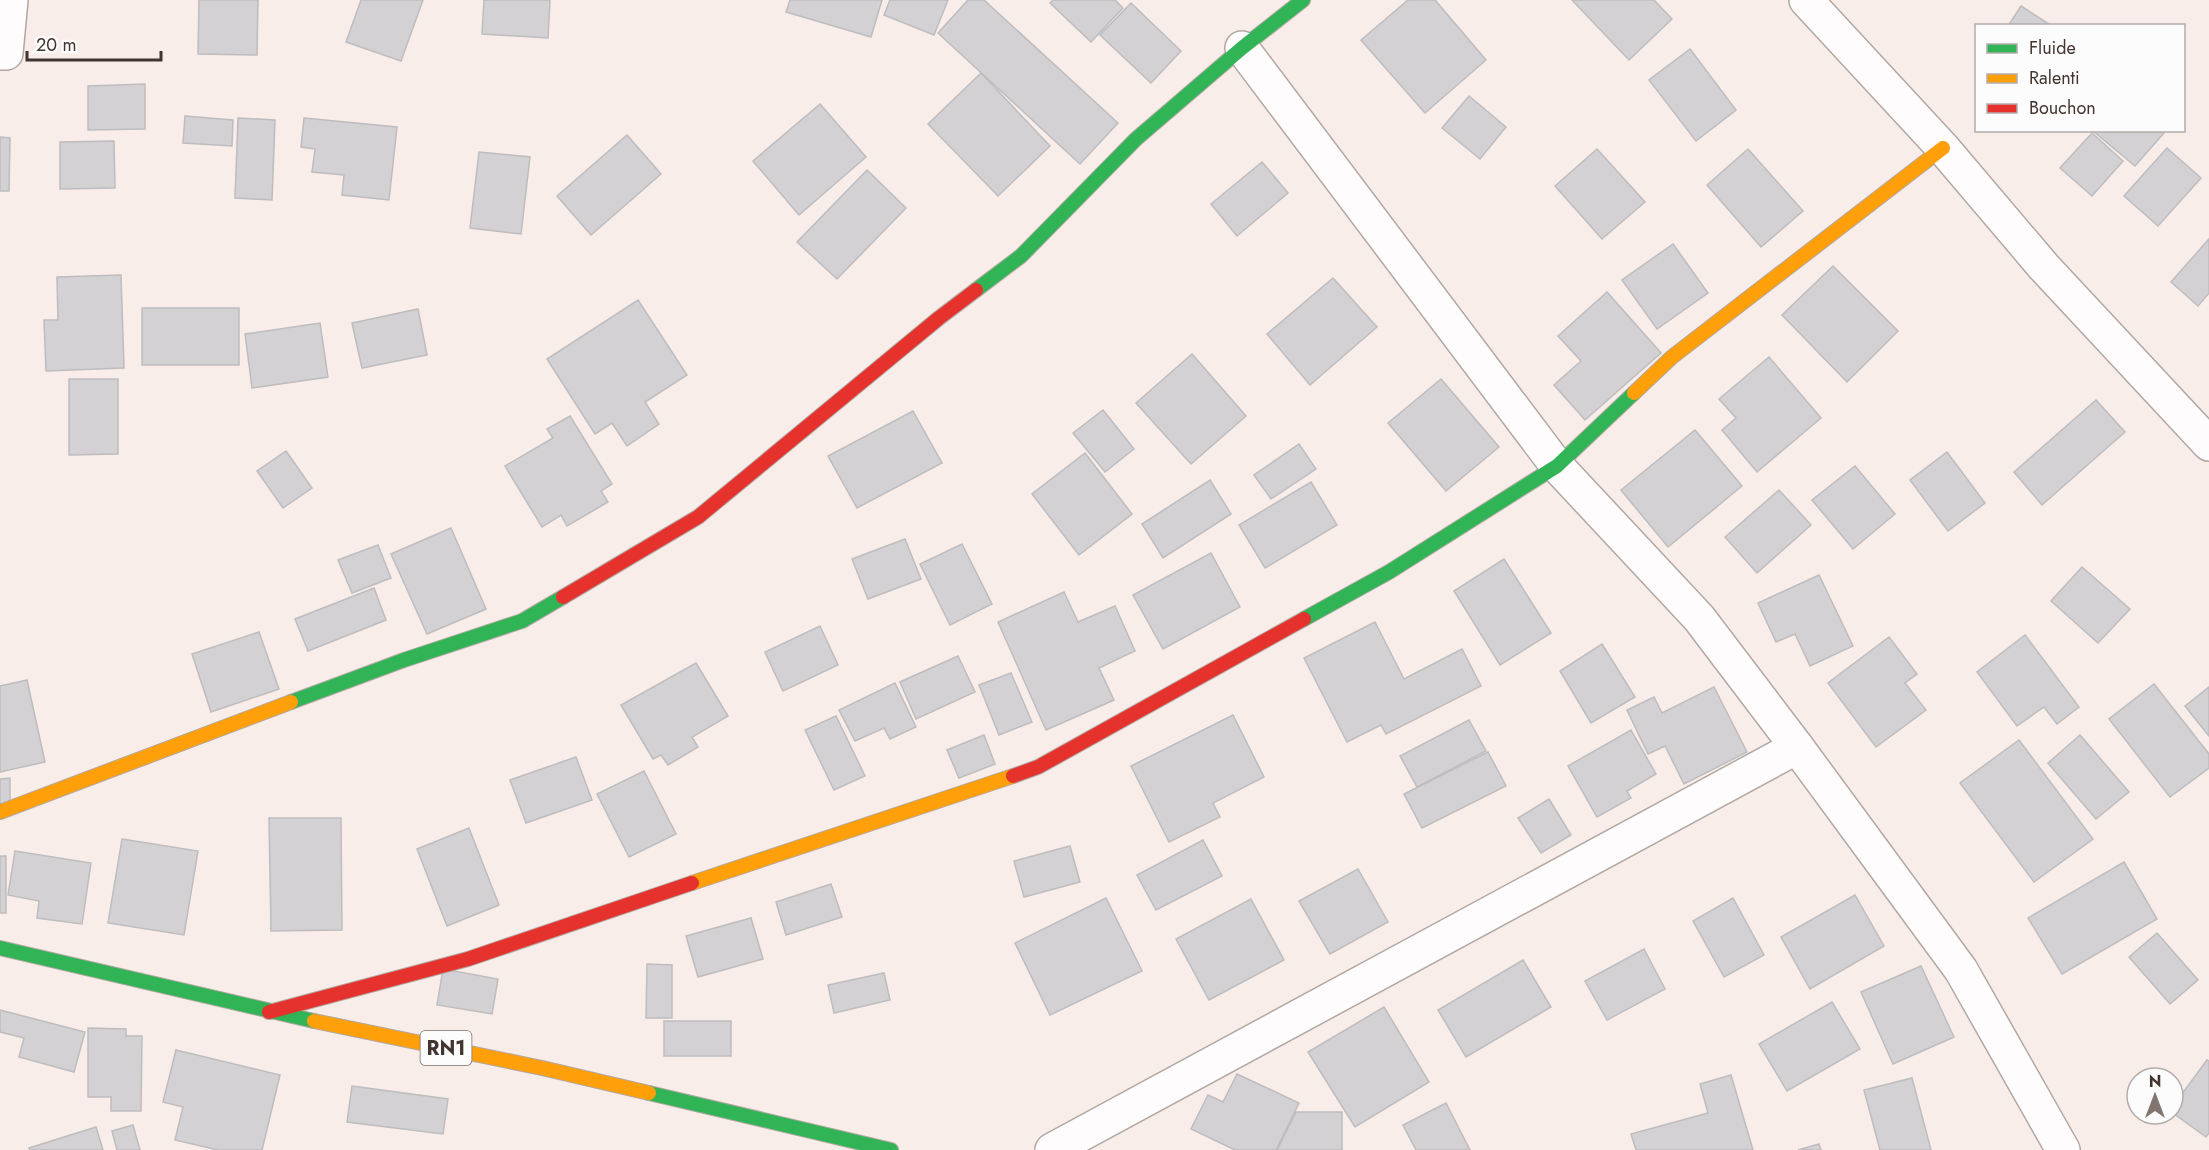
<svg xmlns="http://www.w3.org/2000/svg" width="2209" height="1150" font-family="Jost,sans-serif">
<rect width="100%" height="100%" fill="#f8ede8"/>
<g fill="#d3d1d4" stroke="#bebcbe" stroke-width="1.5">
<polygon points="199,0 258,0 257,55 198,54"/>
<polygon points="361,0 423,0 401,61 346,42"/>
<polygon points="484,0 550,0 548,38 482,34"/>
<polygon points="790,0 882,0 871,37 786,12"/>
<polygon points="890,0 948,0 934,35 884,15"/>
<polygon points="968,0 984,0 1118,123 1080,164 938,33"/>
<polygon points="1053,0 1115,0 1123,8 1091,42 1050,3"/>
<polygon points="1408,0 1435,0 1486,60 1425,113 1361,40"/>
<polygon points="1572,0 1654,0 1672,19 1629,60"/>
<polygon points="1131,3 1181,51 1151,83 1100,35"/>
<polygon points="2021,6 2052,26 2008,26"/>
<polygon points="1690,49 1736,110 1696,141 1649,80"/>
<polygon points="981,73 1050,146 998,196 928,124"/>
<polygon points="145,84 145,129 88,130 88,86"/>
<polygon points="1469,96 1506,127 1480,159 1442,128"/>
<polygon points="820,104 866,157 799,215 753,161"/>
<polygon points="185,116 233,120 232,146 183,143"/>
<polygon points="238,118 275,120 272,200 235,198"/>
<polygon points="304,118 397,127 389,200 342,195 344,175 312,172 315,149 301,147"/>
<polygon points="2161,130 2164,133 2135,166 2093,131"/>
<polygon points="2092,133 2123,161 2092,196 2060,168"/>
<polygon points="627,135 661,174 591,235 557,196"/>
<polygon points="0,137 10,138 9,191 0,191"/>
<polygon points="114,141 115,188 60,189 60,142"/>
<polygon points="2167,148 2201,178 2158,226 2124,196"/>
<polygon points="1597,149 1645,202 1602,239 1555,186"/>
<polygon points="1748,149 1803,211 1761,247 1707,185"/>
<polygon points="479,152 530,157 521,234 470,228"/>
<polygon points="1262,162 1288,193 1237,236 1211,204"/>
<polygon points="867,170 906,208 837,279 797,242"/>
<polygon points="2209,239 2209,293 2198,306 2171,282"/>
<polygon points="1673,244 1708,293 1657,329 1622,280"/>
<polygon points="1833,266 1898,331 1847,382 1782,315"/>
<polygon points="121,275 124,368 46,371 44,320 58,320 57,277"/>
<polygon points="1333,278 1377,327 1310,385 1267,334"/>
<polygon points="1607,292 1661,353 1585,420 1554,385 1581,361 1558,336"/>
<polygon points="638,300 687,375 645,402 659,424 627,446 612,423 595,434 547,359"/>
<rect x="142" y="308" width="97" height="57"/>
<polygon points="418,309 427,355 362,368 352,323"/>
<polygon points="320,323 328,377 252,388 245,334"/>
<polygon points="1192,354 1246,416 1191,464 1136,403"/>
<polygon points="1769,357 1821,418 1757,472 1722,430 1736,418 1719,399"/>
<polygon points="69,379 118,379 118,454 69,455"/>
<polygon points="1441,379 1499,447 1446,491 1388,423"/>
<polygon points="2096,400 2125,432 2042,505 2014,472"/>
<polygon points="1103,410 1134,449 1105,472 1073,433"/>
<polygon points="913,411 942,463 857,508 828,456"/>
<polygon points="570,416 612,484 601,491 608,502 567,526 561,515 542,527 505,466 553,438 547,429"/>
<polygon points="1695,430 1742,486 1668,547 1621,490"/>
<polygon points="1299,444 1316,469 1271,499 1254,475"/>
<polygon points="286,451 312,488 283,508 257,471"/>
<polygon points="1947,452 1985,503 1948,531 1910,480"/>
<polygon points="1085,453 1132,514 1079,555 1032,494"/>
<polygon points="1855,466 1895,514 1853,549 1812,500"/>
<polygon points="1210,480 1231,514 1163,558 1142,524"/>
<polygon points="1311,482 1337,525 1265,568 1239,525"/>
<polygon points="1779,490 1811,525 1757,573 1725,537"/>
<polygon points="451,528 486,609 427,634 391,554"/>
<polygon points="905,539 921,579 868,599 852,559"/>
<polygon points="962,544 992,604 950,625 920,564"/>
<polygon points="378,545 391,578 352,593 338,560"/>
<polygon points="1211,553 1240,607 1163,649 1133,595"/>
<polygon points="1504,559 1551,633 1500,665 1454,591"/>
<polygon points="2082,567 2130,609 2098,643 2051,601"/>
<polygon points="1819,575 1853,646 1810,666 1795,634 1776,642 1758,603"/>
<polygon points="374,588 386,620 308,651 295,619"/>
<polygon points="1064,592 1078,622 1115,606 1135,651 1099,668 1114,700 1046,730 998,622"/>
<polygon points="1375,622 1404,679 1462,649 1481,686 1386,734 1381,725 1347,742 1304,658"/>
<polygon points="820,626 838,665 783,691 765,652"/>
<polygon points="259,632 279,689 211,712 192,654"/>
<polygon points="2025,635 2079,707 2057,724 2044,707 2017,726 1977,672"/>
<polygon points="1889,637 1917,674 1905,683 1926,710 1876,747 1828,683"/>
<polygon points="1602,644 1635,697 1591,723 1560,671"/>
<polygon points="958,656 975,692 916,719 900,682"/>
<polygon points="696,663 728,716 692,737 698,747 668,765 661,755 653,759 621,705"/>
<polygon points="1011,673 1032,722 999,735 979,685"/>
<polygon points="27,680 45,762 0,772 0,686"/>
<polygon points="895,683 916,727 890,739 884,728 855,741 839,710"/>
<polygon points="2154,684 2209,754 2209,768 2170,797 2109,719"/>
<polygon points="1714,687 1747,752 1684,784 1665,746 1648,754 1627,710 1654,697 1662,713"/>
<polygon points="2209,687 2209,736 2185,706"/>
<polygon points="1233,715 1264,777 1213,803 1220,817 1169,842 1131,766"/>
<polygon points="836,716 865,776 834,790 805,730"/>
<polygon points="1469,720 1486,751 1417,787 1400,756"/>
<polygon points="1631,730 1656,774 1627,791 1631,798 1597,817 1568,766"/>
<polygon points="984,735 995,764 959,778 947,750"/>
<polygon points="2080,735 2129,792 2096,819 2048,763"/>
<polygon points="2019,740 2093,839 2034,882 1960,783"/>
<polygon points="1488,752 1506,786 1422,828 1404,794"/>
<polygon points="576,757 592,800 526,823 510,780"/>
<polygon points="644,771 676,834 629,857 597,794"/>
<polygon points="10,778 10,808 0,808 0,779"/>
<polygon points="1549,799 1571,835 1541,853 1518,818"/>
<polygon points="269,818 341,818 342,930 271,931"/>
<polygon points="469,828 499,905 447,926 417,849"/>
<polygon points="122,839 198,851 184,935 108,923"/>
<polygon points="1203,840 1222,876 1156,910 1137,875"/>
<polygon points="1070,846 1080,882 1024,897 1014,861"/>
<polygon points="15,851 91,863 82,924 37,918 39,901 8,895"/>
<rect x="0" y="856" width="6" height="57"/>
<polygon points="2124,862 2157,919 2062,974 2028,918"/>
<polygon points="1358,869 1388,922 1330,954 1299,901"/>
<polygon points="831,884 842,917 786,935 776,902"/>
<polygon points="1855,895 1884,946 1810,989 1781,937"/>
<polygon points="1106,898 1142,971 1050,1015 1015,943"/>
<polygon points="1733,898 1764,955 1724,977 1693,921"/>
<polygon points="1251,899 1284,960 1209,1000 1176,939"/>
<polygon points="751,918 763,959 698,977 686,936"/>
<polygon points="2157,933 2198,980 2170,1004 2129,957"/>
<polygon points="1644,949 1665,989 1607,1020 1585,981"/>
<polygon points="1523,960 1551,1007 1466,1057 1438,1010"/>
<polygon points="647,964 672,965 672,1018 646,1018"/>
<polygon points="1921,966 1954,1037 1893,1064 1861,992"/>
<polygon points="443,969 498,979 492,1014 437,1005"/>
<polygon points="884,973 890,1000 834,1013 828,985"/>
<polygon points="1832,1002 1860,1049 1787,1091 1759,1044"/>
<polygon points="1384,1007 1429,1082 1355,1127 1308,1052"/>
<polygon points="0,1010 85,1032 74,1072 19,1057 24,1038 0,1032"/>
<rect x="664" y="1021" width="67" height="35"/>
<polygon points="88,1028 126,1029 126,1036 142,1036 141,1111 111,1111 111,1097 88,1097"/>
<polygon points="176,1050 280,1075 262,1150 218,1150 175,1140 183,1107 163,1102"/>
<polygon points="2207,1060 2209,1061 2209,1133 2206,1137 2173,1113 2173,1106"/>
<polygon points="1237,1074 1299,1103 1276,1150 1235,1150 1191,1129 1208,1095 1223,1102"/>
<polygon points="1731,1075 1753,1150 1636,1150 1631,1134 1708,1113 1700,1084"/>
<polygon points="1912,1078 1931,1150 1880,1150 1864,1090"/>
<polygon points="352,1086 448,1099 443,1134 347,1122"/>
<polygon points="1446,1103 1470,1150 1416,1150 1403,1125"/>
<polygon points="1296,1112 1342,1112 1342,1150 1277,1150"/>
<polygon points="133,1125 140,1150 117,1150 112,1131"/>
<polygon points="96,1127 103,1150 30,1150 29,1148"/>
<polygon points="1819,1144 1821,1150 1798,1150"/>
</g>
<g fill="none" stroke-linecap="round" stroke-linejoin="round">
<defs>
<g id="street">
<polyline points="1806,0 1943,148 2044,267 2209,444"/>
<polyline points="1242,48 1557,466 1699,618 1797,747 1961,970 2063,1150"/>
<polyline points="0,53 6,53 11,0"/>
<polyline points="1052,1150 1797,747"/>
</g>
<g id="fast">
<polyline points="976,290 1021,256 1136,139 1242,48 1303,0"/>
<polyline points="1304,619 1389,572 1557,466 1634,393"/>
<polyline points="291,702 404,660 522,621 563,597"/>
<polyline points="0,948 314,1021"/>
<polyline points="649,1093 891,1150"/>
</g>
<g id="slow">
<polyline points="1634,393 1672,357 1943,148"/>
<polyline points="0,812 291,702"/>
<polyline points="692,883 1013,776"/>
<polyline points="314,1021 542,1068 649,1093"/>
</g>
<g id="jam">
<polyline points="563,597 698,517 939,318 976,290"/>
<polyline points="1013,776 1038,767 1304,619"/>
<polyline points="269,1012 468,959 692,883"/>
</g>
</defs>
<use href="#street" stroke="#b2a8a3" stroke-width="36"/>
<use href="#fast" stroke="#b2a8a3" stroke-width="16"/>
<use href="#slow" stroke="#b2a8a3" stroke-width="16"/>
<use href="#jam" stroke="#b2a8a3" stroke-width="16"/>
<use href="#street" stroke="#fefcfc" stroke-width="33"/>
<use href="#fast" stroke="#30b455" stroke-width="14"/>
<use href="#slow" stroke="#ff9f0a" stroke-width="14"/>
<use href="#jam" stroke="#e5322d" stroke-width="14"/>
</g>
<g text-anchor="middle" stroke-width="4.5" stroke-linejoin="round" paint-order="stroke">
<rect fill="#fcfcfc" stroke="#7a716d" stroke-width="1.5" x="420.5" y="1031" width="51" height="34" rx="4.5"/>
<g font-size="20" font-weight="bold" fill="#423530">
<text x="446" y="1055">RN1</text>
</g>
</g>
<rect x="1975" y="24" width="210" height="108" fill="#fcfcfc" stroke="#b2acaa" stroke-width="1.5"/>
<rect x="1987" y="44" width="30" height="9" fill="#30b455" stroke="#b2acaa" stroke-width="1.5"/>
<text x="2029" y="54" font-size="18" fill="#423530">Fluide</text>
<rect x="1987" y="74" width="30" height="9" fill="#ff9f0a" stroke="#b2acaa" stroke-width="1.5"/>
<text x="2029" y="84" font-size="18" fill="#423530">Ralenti</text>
<rect x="1987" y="104" width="30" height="9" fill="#e5322d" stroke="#b2acaa" stroke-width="1.5"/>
<text x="2029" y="114" font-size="18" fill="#423530">Bouchon</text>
<g transform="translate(2155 1096)"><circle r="28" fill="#fcfcfc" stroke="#b2acaa" stroke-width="1.5"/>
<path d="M0-4.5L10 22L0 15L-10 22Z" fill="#827570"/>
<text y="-9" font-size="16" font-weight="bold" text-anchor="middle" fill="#423530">N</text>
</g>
<path d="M27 51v9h134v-9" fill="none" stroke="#423530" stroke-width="3"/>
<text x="36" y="51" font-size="18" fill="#423530" stroke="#fcfcfc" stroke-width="4.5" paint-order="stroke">20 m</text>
</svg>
